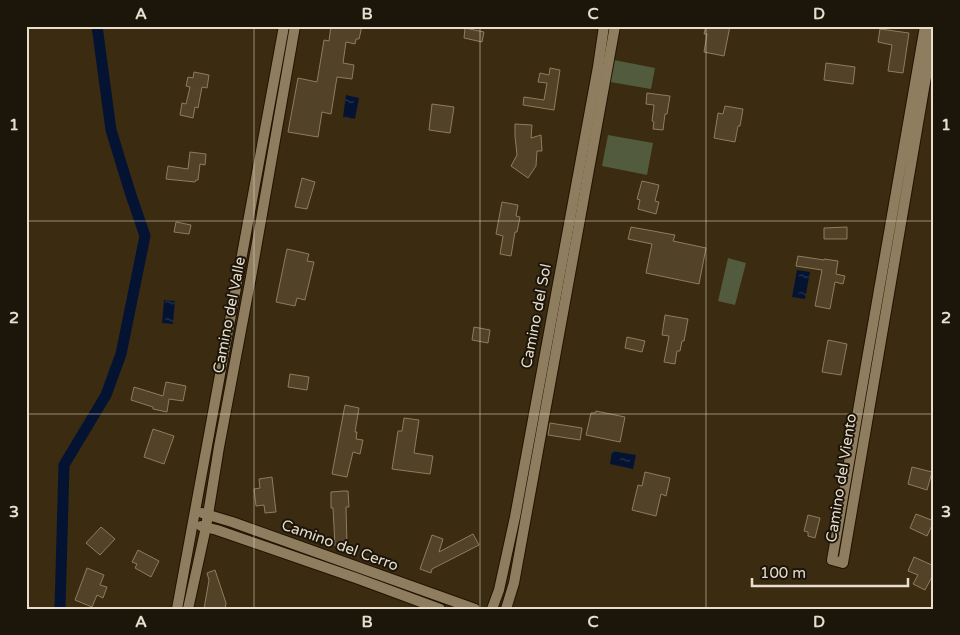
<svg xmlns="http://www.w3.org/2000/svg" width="960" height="635" font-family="'Varela Round',sans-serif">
<defs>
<pattern id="water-ripples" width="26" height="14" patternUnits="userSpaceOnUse" patternTransform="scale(1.25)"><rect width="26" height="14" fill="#051332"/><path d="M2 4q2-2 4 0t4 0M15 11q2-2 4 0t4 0" fill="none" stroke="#29354e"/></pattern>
</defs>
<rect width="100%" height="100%" fill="#3b2b10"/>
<g fill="#525b3d">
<polygon points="614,60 655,68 651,89 610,82"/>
<polygon points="608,135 653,143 647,175 602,166"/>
<polygon points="728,258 746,263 735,305 718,301"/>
</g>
<g fill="url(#water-ripples)">
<polygon points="346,95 359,98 355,119 343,117"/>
<polygon points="797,270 810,272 805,299 792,297"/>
<polygon points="164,300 175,301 173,324 162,323"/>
<polygon points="612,451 636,455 633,469 610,464"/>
</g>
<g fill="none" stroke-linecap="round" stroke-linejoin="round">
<polyline stroke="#051332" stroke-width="11" points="60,609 64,465 106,395 121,354 145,236 130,192 111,130 97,26"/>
</g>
<g fill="#524227" stroke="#8e7c5f">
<polygon points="331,26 362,26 359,39 356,39 355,44 346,42 343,63 354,65 352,79 337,77 331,114 322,112 318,137 288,132 298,78 317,82 324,40 329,41"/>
<polygon points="706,26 730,26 724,56 704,52 707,34 704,34"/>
<polygon points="465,28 484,32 482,42 464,38"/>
<polygon points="880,29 909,33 903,73 888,71 892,45 878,42"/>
<polygon points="826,63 855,67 853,84 824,80"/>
<polygon points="550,68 560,70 554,110 523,105 524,97 544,100 547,83 538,82 540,73 549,75"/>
<polygon points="194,72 209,75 207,88 202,87 198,108 195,107 193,118 180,115 182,103 186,104 190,87 186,86 188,77 193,78"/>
<polygon points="647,93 670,96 667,114 665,114 663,130 653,129 654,122 652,121 654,105 646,104"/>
<polygon points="432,104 454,107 450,133 429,130"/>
<polygon points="725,106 743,109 740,126 738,126 735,142 714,138 718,113 723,114"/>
<polygon points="515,124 532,125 531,138 541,135 542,151 537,151 536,166 528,178 511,166 517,155 515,136"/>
<polygon points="190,152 206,154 205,165 200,164 198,180 196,180 195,182 166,179 168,166 188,169"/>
<polygon points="302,178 315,182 307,209 295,207"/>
<polygon points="642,181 659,185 655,201 659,202 656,214 638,209 640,200 637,199"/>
<polygon points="502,202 518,205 516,216 520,217 517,232 515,232 511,256 500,254 503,236 496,234"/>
<polygon points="176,222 191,225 189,234 174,232"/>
<polygon points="631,227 675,235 673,241 706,248 699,284 646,273 652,244 628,239"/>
<polygon points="847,227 847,239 824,239 824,228"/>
<polygon points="287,249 309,254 307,261 314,262 305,300 297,298 295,306 276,302"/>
<polygon points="798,256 824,260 824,259 838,261 836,274 845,276 843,284 835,282 830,309 815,306 822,270 796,266"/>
<polygon points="665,315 688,319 684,341 682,341 680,351 677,351 675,364 664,362 669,336 662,335"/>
<polygon points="474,327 490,330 488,343 472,340"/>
<polygon points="627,337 645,341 642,352 625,348"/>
<polygon points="828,340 847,344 841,375 822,372"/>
<polygon points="290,374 309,377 307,390 288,387"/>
<polygon points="166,382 186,386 183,401 169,399 167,412 153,409 153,407 131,400 134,387 163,396"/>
<polygon points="345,405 359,408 355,432 357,432 356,439 363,440 360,454 353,452 347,477 332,474"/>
<polygon points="596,411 625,417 620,442 586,435 591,413 595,413"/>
<polygon points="404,418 419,420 414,453 433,456 430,474 392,469 398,431 402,431"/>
<polygon points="550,423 582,428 580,440 548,435"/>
<polygon points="153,429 174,436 164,464 144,457"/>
<polygon points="912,467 932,472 927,490 908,484"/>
<polygon points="645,472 670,478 666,496 661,494 656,516 632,510 638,485 642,486"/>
<polygon points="272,477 276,512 265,513 264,505 256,506 254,489 260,488 259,479"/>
<polygon points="344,491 348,491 349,507 346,507 347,546 335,546 333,508 331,508 331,492"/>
<polygon points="916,514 934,521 927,536 910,528"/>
<polygon points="808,515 820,518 815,538 808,536 808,532 804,531"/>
<polygon points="101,527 115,539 100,555 86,543"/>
<polygon points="473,534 479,545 432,569 431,573 420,569 432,535 443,539 439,552"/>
<polygon points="138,550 159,561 151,577 135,568 137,564 132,562"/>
<polygon points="914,557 934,566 934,573 925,590 913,584 918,575 908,571"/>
<polygon points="87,568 104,575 100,585 107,587 103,598 97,595 92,607 75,600"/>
<polygon points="215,570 226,603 225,609 204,609 209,580 207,573"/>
</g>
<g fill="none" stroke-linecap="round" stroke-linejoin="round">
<defs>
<g id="street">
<polyline points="925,26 832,560 843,563 934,30"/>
<polyline points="202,513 232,522 475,609"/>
<polyline points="201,526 217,530 356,578 440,609"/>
<polyline points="177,609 284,26"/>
<polyline points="188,609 206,527 219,447 251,277 295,26"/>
<polyline points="492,609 499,590 515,517 598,67 604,26"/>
<polyline points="506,609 514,583 615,26"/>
</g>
</defs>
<use href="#street" stroke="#211300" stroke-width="12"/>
<use href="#street" stroke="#8f7d60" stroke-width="10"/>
</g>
<path fill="none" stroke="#e8dece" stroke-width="1" stroke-opacity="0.55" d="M254,26V609M480,26V609M706,26V609M26,221H934M26,414H934"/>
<g text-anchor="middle" stroke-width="4" stroke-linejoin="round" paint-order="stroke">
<g font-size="15" fill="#e8dece" stroke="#1c150a">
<text transform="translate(229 315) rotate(-79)" y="5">Camino del Valle</text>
<text transform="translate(536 316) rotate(-79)" y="5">Camino del Sol</text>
<text transform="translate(841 478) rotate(-81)" y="5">Camino del Viento</text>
<text transform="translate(340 545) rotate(20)" y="5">Camino del Cerro</text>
</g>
</g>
<rect width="960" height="635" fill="none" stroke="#1c150a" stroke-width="55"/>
<path d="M752 578v8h156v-8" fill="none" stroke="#e8dece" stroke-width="2.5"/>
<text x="760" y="578" font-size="15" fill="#e8dece" stroke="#1c150a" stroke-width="4" paint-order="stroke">100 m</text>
<rect x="28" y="28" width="904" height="580" fill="none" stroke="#e8dece" stroke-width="2"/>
<g font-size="16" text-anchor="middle" font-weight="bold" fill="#e8dece">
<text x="141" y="19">A</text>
<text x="367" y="19">B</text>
<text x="593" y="19">C</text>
<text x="819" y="19">D</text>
<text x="14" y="130">1</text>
<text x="946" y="130">1</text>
<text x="14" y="323">2</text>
<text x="946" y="323">2</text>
<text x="14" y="517">3</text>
<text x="946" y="517">3</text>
<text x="141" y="627">A</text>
<text x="367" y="627">B</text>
<text x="593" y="627">C</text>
<text x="819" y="627">D</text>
</g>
</svg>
